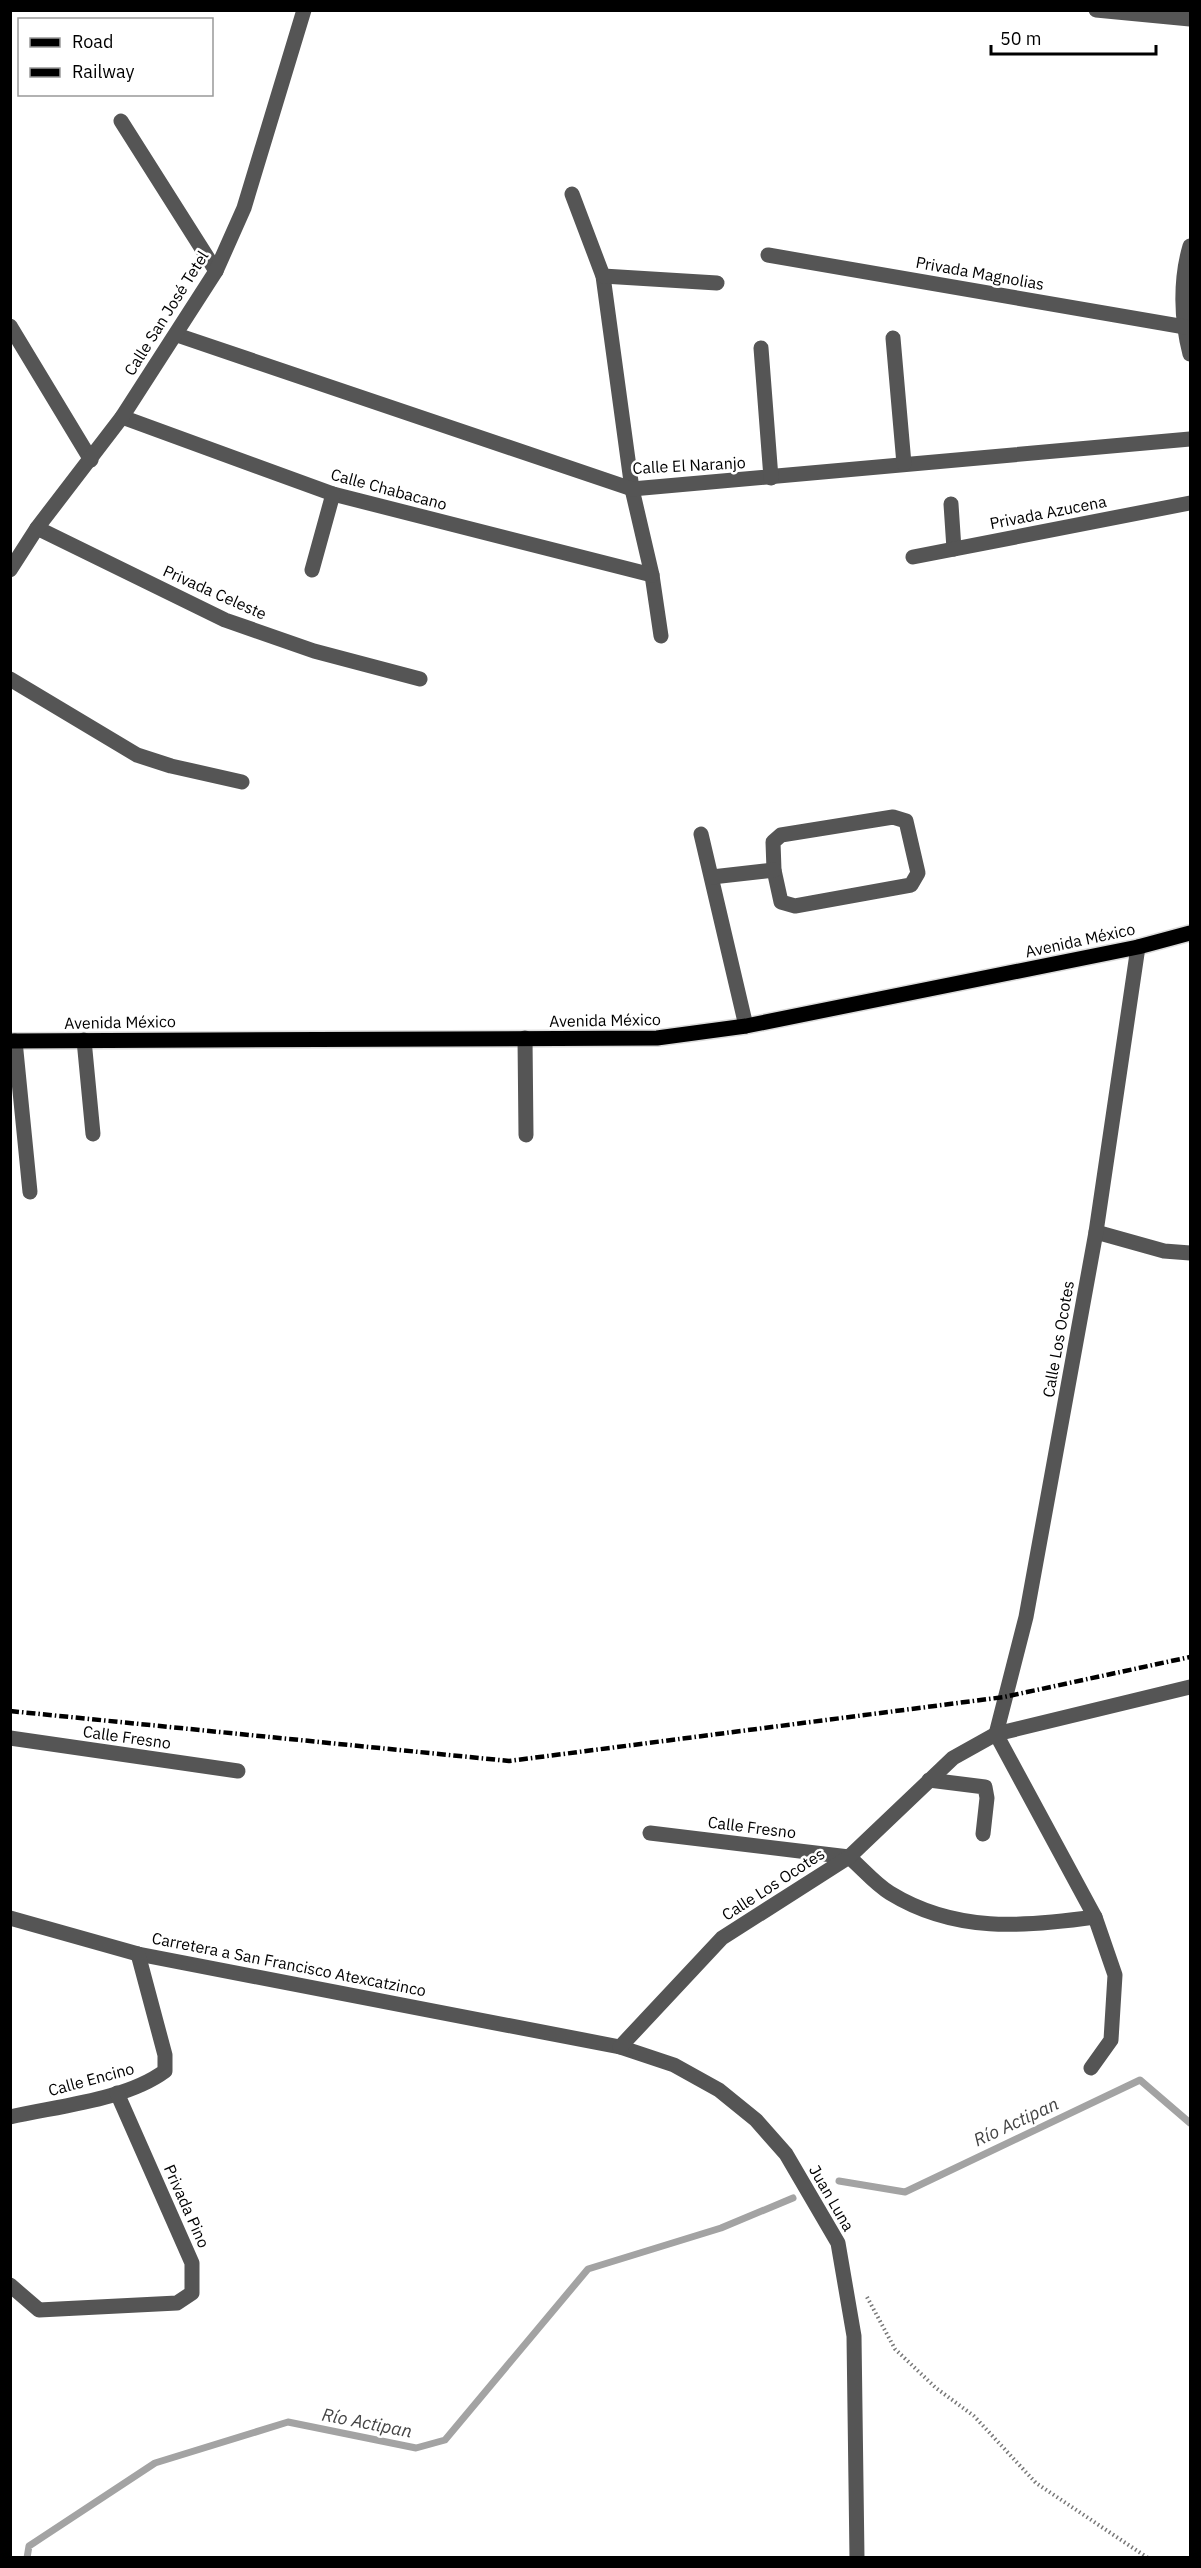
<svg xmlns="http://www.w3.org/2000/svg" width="1201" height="2568" font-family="'IBM Plex Sans',sans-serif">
<rect width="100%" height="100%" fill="#fff"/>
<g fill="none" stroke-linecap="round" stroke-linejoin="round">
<g stroke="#a3a3a3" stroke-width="7">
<polyline points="839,2181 905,2192 1140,2080 1190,2123"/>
<polyline points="27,2558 29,2546 155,2463 288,2422 416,2448 445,2440 588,2269 721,2228 793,2198"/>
</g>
<defs>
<polyline id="major" points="10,1041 657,1038 746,1026 1138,947 1190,933"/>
</defs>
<use href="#major" stroke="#dbdbdb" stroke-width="18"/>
<polyline stroke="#777" stroke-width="4" stroke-dasharray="1.5 3" stroke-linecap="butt" points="867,2297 895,2349 936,2388 974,2416 1036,2483 1148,2558"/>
<g stroke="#555" stroke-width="15">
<polyline points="1096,10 1190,19"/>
<polyline points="121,121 216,271"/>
<polyline points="572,194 603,276 632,489 652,575 661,636"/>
<path d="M1190,246C1180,280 1181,320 1190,354"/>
<polyline points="768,255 1185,327"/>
<polyline points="603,276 717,283"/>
<polyline points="10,326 91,460"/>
<polyline points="177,335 632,489 1190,439"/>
<polyline points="893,338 904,464"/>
<polyline points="761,348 771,478"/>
<polyline points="122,417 333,494 652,575"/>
<polyline points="951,504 954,549"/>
<polyline points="37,528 225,620 314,651 420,679"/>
<polyline points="913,557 1190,503"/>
<polyline points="10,570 37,528 122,417 216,271 244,208 304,10"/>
<polyline points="312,570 333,494"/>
<polyline points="10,679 137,755 171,766 242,782"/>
<polygon points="893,817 906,821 918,873 911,885 795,906 781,902 774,870 773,842 781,835"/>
<polyline points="701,834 746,1026"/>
<polyline points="712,877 774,870"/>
<polyline points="525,1038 526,1135"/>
<polyline points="84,1040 93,1134"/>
<polyline points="15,1041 30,1192"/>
<polyline points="1096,1232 1164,1251 1190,1253"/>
<polyline points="996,1734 1026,1617 1096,1232 1138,947"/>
<polyline points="996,1734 1095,1917 1115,1975 1111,2040 1091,2068"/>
<polyline points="10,1738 238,1771"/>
<polyline points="929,1780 985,1787 987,1798 983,1834"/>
<polyline points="650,1833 849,1857"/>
<path d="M849,1857C862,1868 875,1884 890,1893C955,1933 1023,1927 1095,1917"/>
<polyline points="10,1918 138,1954 620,2047 674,2065 719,2090 756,2120 786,2154 838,2243 854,2336 857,2558"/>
<polyline points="620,2047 722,1938 849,1857 953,1758 996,1734 1190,1687"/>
<path d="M10,2117C58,2106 126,2100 165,2071V2055L138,1954"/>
<polyline points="10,2285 39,2310 177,2303 192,2293 192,2263 117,2093"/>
</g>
<use href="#major" stroke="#000" stroke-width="15"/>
<polyline stroke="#000" stroke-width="4.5" stroke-dasharray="9 3 1.5 3" stroke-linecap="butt" points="10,1711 509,1761 1004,1697 1190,1657"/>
</g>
<g text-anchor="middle" stroke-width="5" stroke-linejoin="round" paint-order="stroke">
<g font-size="16" fill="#000" stroke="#fff">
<text transform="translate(980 273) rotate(10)" y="6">Privada Magnolias</text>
<text transform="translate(166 313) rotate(-58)" y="6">Calle San José Tetel</text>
<text transform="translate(689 465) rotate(-3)" y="6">Calle El Naranjo</text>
<text transform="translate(389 489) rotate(15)" y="6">Calle Chabacano</text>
<text transform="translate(1048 512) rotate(-11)" y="6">Privada Azucena</text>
<text transform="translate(215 592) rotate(24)" y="6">Privada Celeste</text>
<text transform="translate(1080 940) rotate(-12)" y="6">Avenida México</text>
<text transform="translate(605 1020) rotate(-1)" y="6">Avenida México</text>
<text transform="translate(120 1022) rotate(-1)" y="6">Avenida México</text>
<text transform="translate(1058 1339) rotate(-80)" y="6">Calle Los Ocotes</text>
<text transform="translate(127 1737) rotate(8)" y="6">Calle Fresno</text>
<text transform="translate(752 1827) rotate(7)" y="6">Calle Fresno</text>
<text transform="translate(773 1884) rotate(-33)" y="6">Calle Los Ocotes</text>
<text transform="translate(289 1964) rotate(11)" y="6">Carretera a San Francisco Atexcatzinco</text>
<text transform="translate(91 2079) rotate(-15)" y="6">Calle Encino</text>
<text transform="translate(832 2198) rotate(60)" y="6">Juan Luna</text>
<text transform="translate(187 2206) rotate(66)" y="6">Privada Pino</text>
</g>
<g font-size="18" font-style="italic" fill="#444" stroke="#fff">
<text transform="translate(1016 2122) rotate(-25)" y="6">Río Actipan</text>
<text transform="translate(367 2423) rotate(11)" y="6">Río Actipan</text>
</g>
</g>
<rect width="1201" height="2568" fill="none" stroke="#000000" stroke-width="24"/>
<rect x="18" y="18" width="195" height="78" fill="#ffffff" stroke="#999999" stroke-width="1.5"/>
<rect x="30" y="38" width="30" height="9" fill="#000000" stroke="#999999" stroke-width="1.5"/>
<text x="72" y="48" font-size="18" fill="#000000">Road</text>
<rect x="30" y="68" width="30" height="9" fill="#000000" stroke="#999999" stroke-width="1.5"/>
<text x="72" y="78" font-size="18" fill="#000000">Railway</text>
<path d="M991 45v9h165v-9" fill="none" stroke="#000000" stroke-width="3"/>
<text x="1000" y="45" font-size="18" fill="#000000" stroke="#ffffff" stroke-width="4.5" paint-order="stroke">50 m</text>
</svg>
